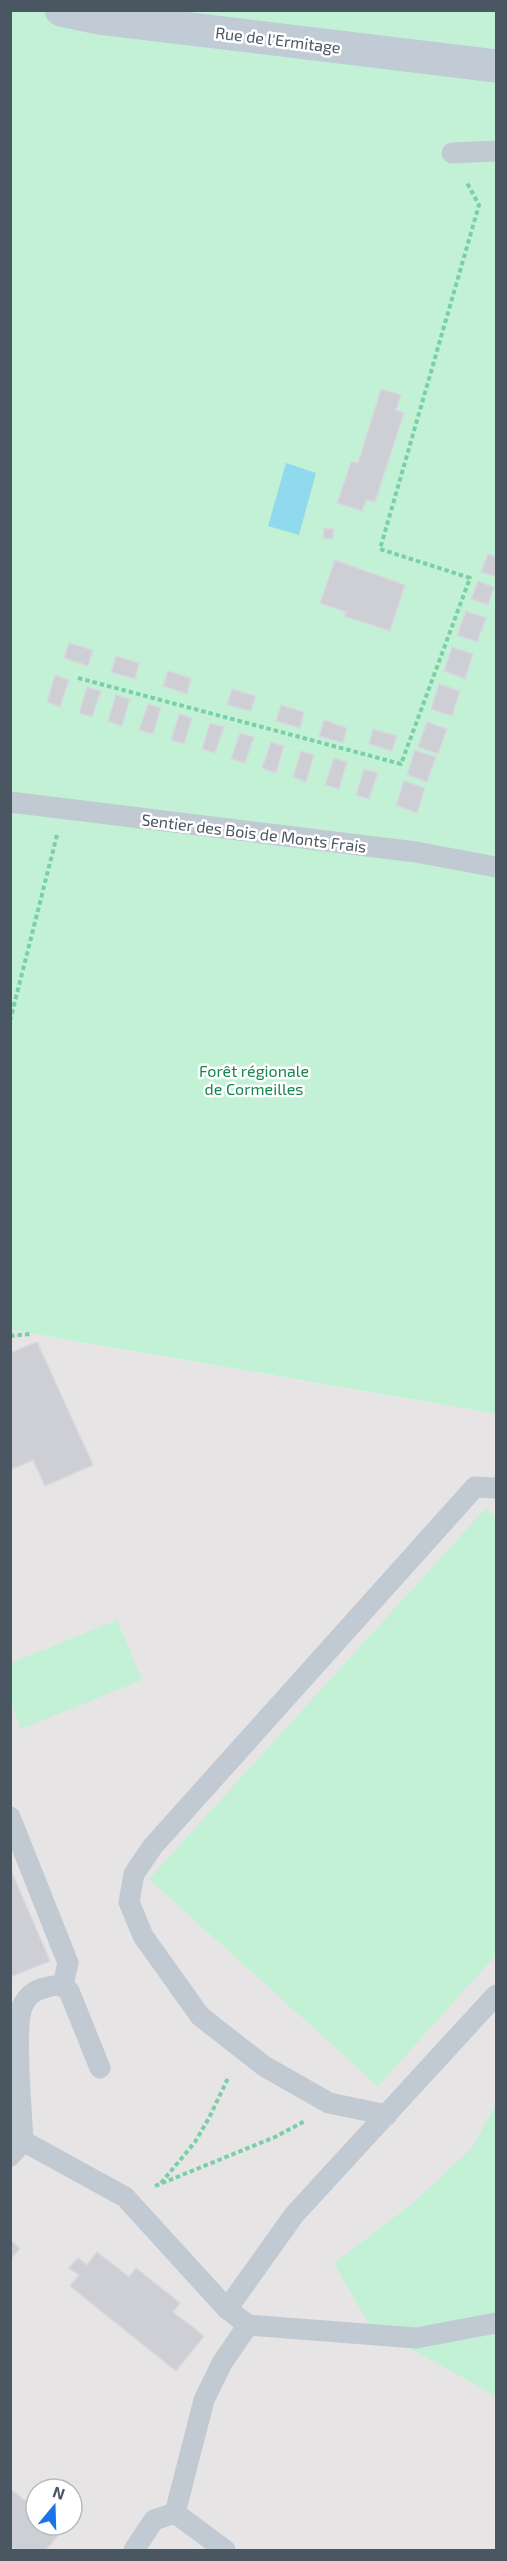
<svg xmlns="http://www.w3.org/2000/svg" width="507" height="2561" font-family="'Exo 2',sans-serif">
<rect width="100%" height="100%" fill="#f5f3f3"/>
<path fill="#e6e4e5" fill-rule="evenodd" d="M10,1330L496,1414V2550H11ZM36,2489H72V2525H36Z"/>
<g fill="#c3f1d5">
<polygon points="10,11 496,11 496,1414 11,1330"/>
<polygon points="486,1508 496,1518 496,1955 378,2086 149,1879"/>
<polygon points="117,1620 142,1680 21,1729 11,1703 11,1663"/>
<polygon points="496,2105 496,2396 370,2326 334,2263 412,2204 471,2149"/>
</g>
<polygon fill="#90daee" points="286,463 316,473 299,535 268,526"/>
<g fill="#cdcfd5" stroke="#d7d9de" stroke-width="1.5">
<polygon points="381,389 401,395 396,410 404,413 375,502 366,500 362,511 337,503 351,462 358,463"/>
<polygon points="324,528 334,529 333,539 323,538"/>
<polygon points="488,554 496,557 496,577 481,572"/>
<polygon points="335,560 405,585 390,631 344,616 346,612 320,603"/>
<polygon points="478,581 494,587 488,605 471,599"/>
<polygon points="466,611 486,618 477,642 457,635"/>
<polygon points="69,643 93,650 88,666 64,658"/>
<polygon points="452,647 473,654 465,679 444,671"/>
<polygon points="116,656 139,663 135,679 111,672"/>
<polygon points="168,671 191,678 187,694 163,686"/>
<polygon points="55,675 69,680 60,707 47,702"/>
<polygon points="439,684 460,691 452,716 431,709"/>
<polygon points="87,687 101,691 92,717 79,713"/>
<polygon points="232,689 256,696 251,711 227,705"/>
<polygon points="116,695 130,699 122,726 108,721"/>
<polygon points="148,704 161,708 153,734 139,730"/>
<polygon points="281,705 304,712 300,728 276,721"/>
<polygon points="179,714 192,718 184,744 171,740"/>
<polygon points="324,720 347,728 343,743 319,736"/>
<polygon points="427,722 447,729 438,754 418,747"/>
<polygon points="210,723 224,727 215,753 202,749"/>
<polygon points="373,729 397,736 392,751 369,744"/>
<polygon points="240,733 254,737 245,763 231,759"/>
<polygon points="271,742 284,746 276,773 262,768"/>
<polygon points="415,750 436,757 427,782 407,775"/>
<polygon points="301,751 314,755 306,782 293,777"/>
<polygon points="334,758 347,762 339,789 325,785"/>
<polygon points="364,769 378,773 369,799 356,795"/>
<polygon points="404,781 425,788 417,813 396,805"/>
<polygon points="37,1342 93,1465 45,1486 33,1460 10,1470 10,1353"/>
<polygon points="10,1868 50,1961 10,1977"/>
<polygon points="10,2240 20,2248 10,2260"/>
<polygon points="97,2252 129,2277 136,2268 180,2303 173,2312 204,2336 176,2371 70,2286 79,2275 69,2268 78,2258 87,2265"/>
<polygon points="10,2489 36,2509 36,2525 56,2525 62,2530 46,2550 15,2550 10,2547"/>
</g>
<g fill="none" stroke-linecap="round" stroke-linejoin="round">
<g stroke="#7ad0a6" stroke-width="4" stroke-dasharray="4.5 3" stroke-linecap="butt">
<polyline points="78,678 401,764 470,578 380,549 479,205 466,181"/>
<polyline points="10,1021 57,835"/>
<polyline points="10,1336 30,1334"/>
<polyline points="161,2183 195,2142 209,2118 229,2076"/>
<polyline points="155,2186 275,2137 305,2121"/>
</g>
<g stroke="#c1cad2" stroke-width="21">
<polyline points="452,153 496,151"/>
<polyline points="10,802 416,852 496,867"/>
<polyline points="10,1817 68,1963 63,1985"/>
<polyline points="387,2115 329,2103 264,2066 200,2016 143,1936 129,1902 134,1874 153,1846 475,1487 496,1488"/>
<polyline points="10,2131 23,2141 125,2197 227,2309 248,2325 416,2338 496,2323"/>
<path d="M10,2156L23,2141C22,2114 13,2024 23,2005C27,1996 35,1990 44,1988C55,1985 60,1983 69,1991L100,2068"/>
<polyline points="227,2309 294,2215 496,1995"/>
<polyline points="175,2513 204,2400 222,2363 248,2325"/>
<polyline points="134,2550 154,2520 175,2513 225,2550"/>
</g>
<polyline stroke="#c1cbd6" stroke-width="33" points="61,10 99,18 496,66"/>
</g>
<g text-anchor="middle" stroke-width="5" stroke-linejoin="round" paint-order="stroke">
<g font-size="16" fill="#4a5661" stroke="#fff">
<text transform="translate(278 40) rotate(7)" y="6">Rue de l'Ermitage</text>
<text transform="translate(254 833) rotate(7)" y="6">Sentier des Bois de Monts Frais</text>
</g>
<g font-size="16" fill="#17864f" stroke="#fff">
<text x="254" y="1077">Forêt régionale<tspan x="254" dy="18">de Cormeilles</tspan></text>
</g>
</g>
<rect width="507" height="2561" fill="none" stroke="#4a5661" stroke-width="24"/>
<g transform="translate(54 2507) rotate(19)"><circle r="28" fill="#ffffff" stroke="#b7bbc0" stroke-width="1.5"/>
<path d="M0-4.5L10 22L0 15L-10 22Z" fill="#1a73e8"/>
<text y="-9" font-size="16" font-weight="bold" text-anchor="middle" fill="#4a5661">N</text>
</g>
</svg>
